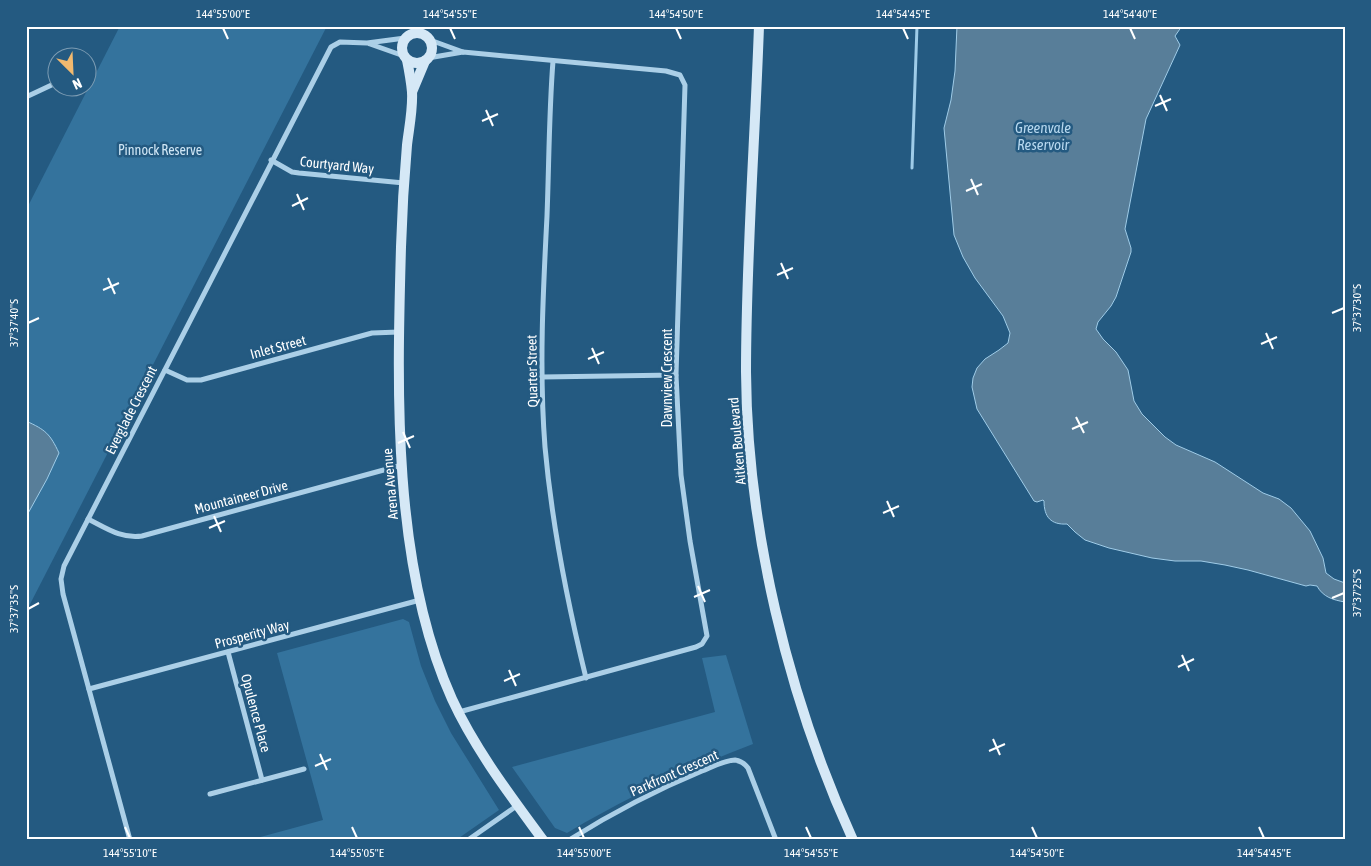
<svg xmlns="http://www.w3.org/2000/svg" width="1371" height="866" font-family="'Asap Condensed',sans-serif">
<rect width="100%" height="100%" fill="#245a81"/>
<g fill="#34739d">
<polygon points="120,26 327,26 26,612 26,210"/>
<polygon points="403,619 409,622 421,666 435,701 451,733 499,810 456,840 249,840 323,820 277,653"/>
<path d="M726,655L753,744C688,769 627,797 567,833L555,828L512,767L715,712L702,658Z"/>
</g>
<g fill="#587e99" stroke="#9fcce8">
<path d="M957,26H1182L1175,36L1180,45L1146,119L1125,229L1131,248V252L1116,297L1111,306L1098,322L1096,329L1103,339L1116,352L1128,370L1134,401L1142,414L1165,437L1176,445L1215,462L1263,493L1279,499L1291,508L1310,531L1323,558L1326,573L1334,579L1345,583V602C1333,600 1323,597 1317,586L1310,585L1306,586L1248,570L1225,565L1201,561H1175L1152,558L1109,548L1085,540L1075,532L1067,524C1051,525 1044,517 1044,501L1043,500L1037,502L1034,501L977,409L972,387L973,378L977,368L985,359L999,350L1008,343L1010,333L1003,316L975,278L963,257L954,235L944,128L951,100L955,71Z"/>
<path d="M26,421C46,430 50,434 59,453L47,479L26,517Z"/>
</g>
<g fill="none" stroke-linecap="round" stroke-linejoin="round">
<polyline stroke="#9fcce8" stroke-width="3" points="912,168 917,26"/>
<g stroke="#abcfe7" stroke-width="5">
<polyline points="430,40 463,52"/>
<polyline points="370,44 404,56"/>
<polyline points="428,58 463,52 666,71 680,75 685,85 676,375 681,475 690,541 707,636 702,644 696,647 459,712"/>
<path d="M553,61C549,112 549,164 547,216C543,293 539,370 545,447C552,525 567,601 586,678"/>
<polyline points="26,97 58,82"/>
<polyline points="271,160 292,172 299,173 404,183"/>
<polyline points="165,370 187,380 201,380 372,333 399,332"/>
<polyline points="542,377 676,375"/>
<path d="M88,519C106,528 121,539 142,536L402,465"/>
<polyline points="228,652 262,780"/>
<polyline points="89,689 420,600"/>
<polyline points="210,794 304,769"/>
<polyline points="130,840 63,594 61,579 64,566 331,47 340,42 367,43 405,38"/>
<polyline points="468,840 518,805"/>
<path d="M569,840C612,813 656,790 702,771C712,767 725,760 735,760C741,761 745,764 748,768L776,840"/>
</g>
<g stroke="#d5e8f6" stroke-width="10">
<path d="M759,26C755,141 746,257 746,372C747,528 788,698 853,840"/>
<circle cx="417" cy="48" r="15"/>
<path d="M407,60C409,70 411,81 412,92C413,109 409,128 407,145C404,179 402,213 401,247C397,390 392,566 452,699C475,749 510,795 543,840"/>
<polyline points="412,92 425,61"/>
</g>
</g>
<path fill="none" stroke="#fff" stroke-width="2" d="M223,28L228,39M450,28L455,39M676,28L681,39M903,28L908,39M1130,28L1135,39M1160,95L1167,111M1155,106L1171,99M486,110L493,126M482,121L498,114M971,179L978,195M966,191L982,184M297,194L304,210M292,206L308,198M781,263L788,279M777,275L793,268M108,278L115,294M103,290L119,283M1332,313L1344,308M28,323L39,318M1266,333L1273,349M1261,344L1277,337M592,348L599,364M588,359L604,352M1076,417L1084,433M1072,429L1088,422M403,432L410,448M398,443L414,436M887,501L894,517M883,513L899,506M214,516L221,532M209,528L225,521M698,586L705,602M694,597L710,590M1332,598L1344,593M28,609L39,603M1182,655L1189,671M1178,667L1194,659M509,670L516,686M504,681L520,674M993,739L1000,755M989,751L1005,744M320,754L327,770M315,766L331,759M125,827L130,838M352,827L357,838M579,827L584,838M806,827L811,838M1032,827L1037,838M1259,827L1264,838"/>
<g text-anchor="middle" stroke-width="5" stroke-linejoin="round" paint-order="stroke">
<g font-size="14" fill="#cfe6f5" stroke="#245a81">
<text x="160" y="155">Pinnock Reserve</text>
</g>
<g font-size="14" fill="#fff" stroke="#245a81">
<text transform="translate(337 165) rotate(6)" y="5">Courtyard Way</text>
<text transform="translate(278 347) rotate(-15)" y="5">Inlet Street</text>
<text transform="translate(532 371) rotate(-91)" y="5">Quarter Street</text>
<text transform="translate(667 378) rotate(-90)" y="5">Dawnview Crescent</text>
<text transform="translate(131 410) rotate(-63)" y="5">Everglade Crescent</text>
<text transform="translate(737 441) rotate(-95)" y="5">Aitken Boulevard</text>
<text transform="translate(390 484) rotate(-95)" y="5">Arena Avenue</text>
<text transform="translate(241 497) rotate(-15)" y="5">Mountaineer Drive</text>
<text transform="translate(252 634) rotate(-15)" y="5">Prosperity Way</text>
<text transform="translate(256 713) rotate(75)" y="5">Opulence Place</text>
<text transform="translate(674 773) rotate(-24)" y="5">Parkfront Crescent</text>
</g>
<g font-size="15" font-style="italic" fill="#b7d8ef" stroke="#245a81">
<text x="1043" y="133">Greenvale<tspan x="1043" dy="17">Reservoir</tspan></text>
</g>
</g>
<rect width="1371" height="866" fill="none" stroke="#245a81" stroke-width="55"/>
<g transform="translate(72 72) rotate(156)"><circle r="24" fill="#245a81" stroke="#7c9cb3"/>
<path d="M0-4L9 19L0 12L-9 19Z" fill="#f1b96f"/>
<text y="-8" font-size="14" font-weight="bold" text-anchor="middle" fill="#ffffff">N</text>
</g>
<rect x="28" y="28" width="1316" height="810" fill="none" stroke="#fff" stroke-width="2"/>
<g font-size="12" text-anchor="middle" fill="#fff">
<text x="223" y="18">144°55'00"E</text>
<text x="450" y="18">144°54'55"E</text>
<text x="676" y="18">144°54'50"E</text>
<text x="903" y="18">144°54'45"E</text>
<text x="1130" y="18">144°54'40"E</text>
<text transform="translate(1357 308) rotate(-90)" y="4">37°37'30"S</text>
<text transform="translate(14 323) rotate(-90)" y="4">37°37'40"S</text>
<text transform="translate(1357 593) rotate(-90)" y="4">37°37'25"S</text>
<text transform="translate(14 609) rotate(-90)" y="4">37°37'35"S</text>
<text x="130" y="857">144°55'10"E</text>
<text x="357" y="857">144°55'05"E</text>
<text x="584" y="857">144°55'00"E</text>
<text x="811" y="857">144°54'55"E</text>
<text x="1037" y="857">144°54'50"E</text>
<text x="1264" y="857">144°54'45"E</text>
</g>
</svg>
